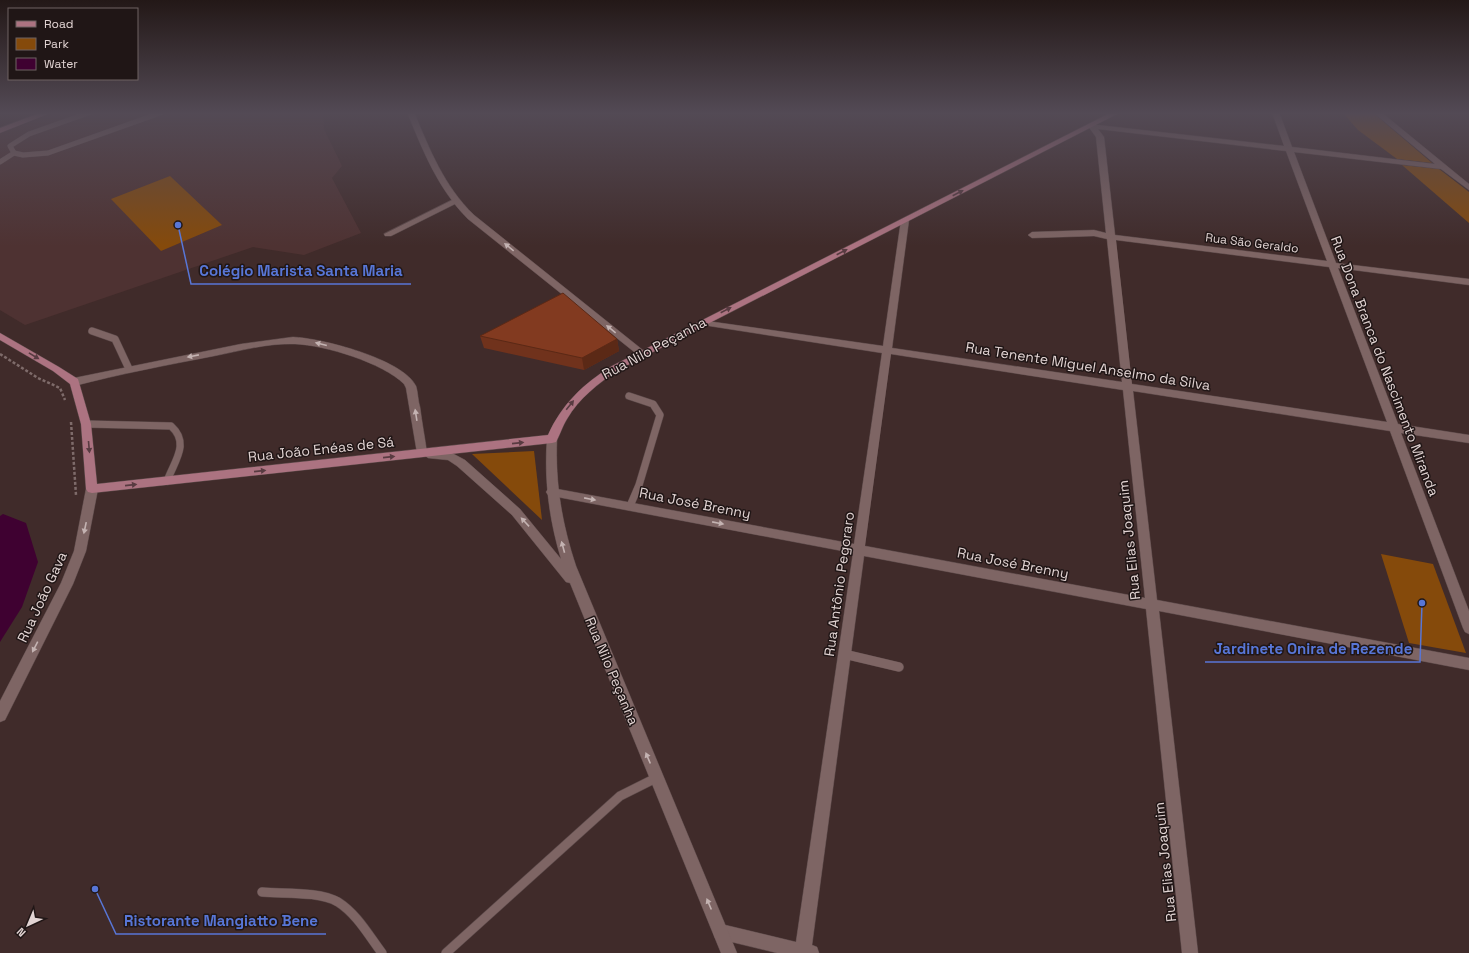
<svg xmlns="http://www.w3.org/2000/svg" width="1469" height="953" font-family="'Space Grotesk',sans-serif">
<rect width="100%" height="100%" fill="#402b2a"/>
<polygon fill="#4e3232" points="57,112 323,112 324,129 342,166 332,178 361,233 304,255 253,247 25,325 0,310 0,133"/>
<g fill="#854a0b">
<polygon points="1342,112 1372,112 1432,163 1397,159 1358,130"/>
<polygon points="1402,165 1439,169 1469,192 1469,223"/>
<polygon points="170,176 222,225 161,251 111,199"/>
<polygon points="534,451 542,520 472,454"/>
<polygon points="1381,554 1433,564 1466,653 1409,643"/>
</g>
<polygon fill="#3f0131" points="3,514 26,523 38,562 22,607 0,642 0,516"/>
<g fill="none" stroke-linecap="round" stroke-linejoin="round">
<defs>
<g id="service-far2">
<polyline points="14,153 10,146 29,134 91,112"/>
<polyline points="0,162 14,153 23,155 48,153 163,112"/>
</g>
<g id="service-far1">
<polyline points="92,331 115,339 129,369"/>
<polyline points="629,396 653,404 660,415 639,485 630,506"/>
<path d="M86,424L171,426C190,443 175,460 167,481"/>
</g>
<g id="service">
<polyline points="844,654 899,667"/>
<path d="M262,892C284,894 319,891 338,902C357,914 369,936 382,953"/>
<polyline points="446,953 620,796 656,778"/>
</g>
<g id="minor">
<path d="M1272,112H1279L1292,147L1435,164L1373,112H1381L1469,184V190L1441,169L1294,152L1336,263L1469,279V285L1338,268L1398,424L1469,435V443L1401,433L1469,611V634L1465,632L1463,628L1390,431L1133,391L1157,600L1469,658V670L1159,611L1198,953H1182L1146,609L864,556L812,945L817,947L819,953H777L715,938L713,932L715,926L721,924L796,942L853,553L552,496L548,495L546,492L548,489L552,488L854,544L882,353L703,325L698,322L700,320L883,346L901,220L905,218L909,220L892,348L1122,382L1107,239L1094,236L1032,238L1028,235L1032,232L1094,230L1106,233L1096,137L1088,126L1089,124L1284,146ZM1098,129L1286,151L1327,261L1115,235L1104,137ZM1116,240L1329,267L1387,422L1132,384ZM891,354L1123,390L1145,598L865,546Z"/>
<polygon points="452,200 459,202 391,236 385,236 384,234"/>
<path d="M293,337C321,338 403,359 416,386C418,392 418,401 420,407C422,423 425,438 427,453L426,456H418L417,453L406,388L404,384C383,363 325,345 295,344C267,343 240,351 214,356C167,365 120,374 74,386L69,382L74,378L241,344Z"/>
</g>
<g id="secondary">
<path d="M407,112H414C430,150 444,186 474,215L644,351L646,353L644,355H638L468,219C438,189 423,151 407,112Z"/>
<path d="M552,435L557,439C555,483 562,524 576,566L737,953H721L570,583L566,582L512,515L457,466L448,460L428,458L423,454L428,450L450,452L465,460L520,509L561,559C549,519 544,480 547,439Z"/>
<polygon points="92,485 96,486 98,489 86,551 73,584 5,720 0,722 0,701 61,583 74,551 86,489 88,486"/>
</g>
<g id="primary">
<polygon points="42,112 53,112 0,133 0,128"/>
<path d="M1112,112H1121L618,370C598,384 579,398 567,419C562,427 560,435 556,442L552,443L92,493L88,492L86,489L81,424L70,384L53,371L0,340V333L59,367L78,379L91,424L97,484L548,435C562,404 583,384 612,366Z"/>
</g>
</defs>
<use href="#service-far2" stroke="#5b4949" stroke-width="5.5"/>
<use href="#service-far1" stroke="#5b4949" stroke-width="8"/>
<use href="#service" stroke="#5b4949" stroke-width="10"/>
<use href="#minor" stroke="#5b4949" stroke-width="1"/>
<use href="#secondary" stroke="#5b4949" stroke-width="1"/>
<use href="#primary" stroke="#5b4949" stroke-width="1"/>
<g stroke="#7e6b6a" stroke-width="2.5" stroke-dasharray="3 2" stroke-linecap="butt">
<polyline points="0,354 38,378 60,388 65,400"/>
<polyline points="71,422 76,495"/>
</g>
<use href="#service-far2" stroke="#7e6564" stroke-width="5"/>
<use href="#service-far1" stroke="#7e6564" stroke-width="7"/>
<use href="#service" stroke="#7e6564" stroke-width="9"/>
<use href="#minor" fill="#7e6564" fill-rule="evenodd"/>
<use href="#secondary" fill="#7e6564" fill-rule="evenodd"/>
<use href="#primary" fill="#ac7381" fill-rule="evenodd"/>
</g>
<polygon fill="#70321c" points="480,336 617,339 619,351 584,370 484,348"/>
<polygon fill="#5b2916" points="617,339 619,351 584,370 582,358"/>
<polygon fill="#823a20" stroke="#5b2916" points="563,293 617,339 582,358 480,336"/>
<defs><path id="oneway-solid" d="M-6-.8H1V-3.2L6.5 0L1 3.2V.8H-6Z"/></defs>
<g fill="#583b41">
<use href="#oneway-solid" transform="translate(958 193) rotate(-27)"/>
<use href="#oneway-solid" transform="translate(842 252) rotate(-27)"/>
<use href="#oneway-solid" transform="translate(726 310) rotate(-27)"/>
<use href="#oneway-solid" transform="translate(34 356) rotate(31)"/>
<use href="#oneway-solid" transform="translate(570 405) rotate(-51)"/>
<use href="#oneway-solid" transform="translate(518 443) rotate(-6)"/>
<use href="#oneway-solid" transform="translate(89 447) rotate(85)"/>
<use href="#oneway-solid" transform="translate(389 457) rotate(-6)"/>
<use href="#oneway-solid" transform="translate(260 471) rotate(-6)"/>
<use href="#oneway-solid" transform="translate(131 485) rotate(-6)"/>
</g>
<g fill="#c4b3b2">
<use href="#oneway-solid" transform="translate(509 247) rotate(-141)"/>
<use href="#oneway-solid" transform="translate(611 329) rotate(-141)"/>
<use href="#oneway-solid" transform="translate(321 344) rotate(-166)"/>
<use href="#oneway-solid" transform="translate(193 356) rotate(169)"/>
<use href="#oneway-solid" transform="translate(416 415) rotate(-99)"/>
<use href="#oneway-solid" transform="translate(590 499) rotate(11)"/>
<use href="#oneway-solid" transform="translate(525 522) rotate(-133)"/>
<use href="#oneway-solid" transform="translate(718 523) rotate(11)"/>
<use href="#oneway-solid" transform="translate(85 528) rotate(102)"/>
<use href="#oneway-solid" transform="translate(563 547) rotate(-105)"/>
<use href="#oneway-solid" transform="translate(35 647) rotate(117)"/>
<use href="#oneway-solid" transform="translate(648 758) rotate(-113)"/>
<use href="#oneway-solid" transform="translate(709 904) rotate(-113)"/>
</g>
<linearGradient id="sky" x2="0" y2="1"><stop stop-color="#231817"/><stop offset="0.46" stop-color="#534a55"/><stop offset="1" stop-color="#534a55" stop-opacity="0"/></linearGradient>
<rect width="1469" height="246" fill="url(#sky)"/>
<g text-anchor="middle" stroke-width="3" stroke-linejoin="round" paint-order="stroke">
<g font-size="12" fill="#e2d4d3" stroke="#201616">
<text transform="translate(1252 243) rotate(7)" y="4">Rua São Geraldo</text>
</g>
<g font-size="14" fill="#e2d4d3" stroke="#201616">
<text transform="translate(654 348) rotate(-28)" y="5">Rua Nilo Peçanha</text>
<text transform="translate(1088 366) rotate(9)" y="5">Rua Tenente Miguel Anselmo da Silva</text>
<text transform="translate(1385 366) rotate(69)" y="5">Rua Dona Branca do Nascimento Miranda</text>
<text transform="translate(321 449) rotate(-6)" y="5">Rua João Enéas de Sá</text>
<text transform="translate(695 503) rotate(11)" y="5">Rua José Brenny</text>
<text transform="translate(1129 540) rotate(-96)" y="5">Rua Elias Joaquim</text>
<text transform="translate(1013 563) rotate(11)" y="5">Rua José Brenny</text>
<text transform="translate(839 584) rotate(-82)" y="5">Rua Antônio Pegoraro</text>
<text transform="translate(42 597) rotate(-65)" y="5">Rua João Gava</text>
<text transform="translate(612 671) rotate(67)" y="5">Rua Nilo Peçanha</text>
<text transform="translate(1165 862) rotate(-96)" y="5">Rua Elias Joaquim</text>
</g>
</g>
<path fill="none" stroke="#5876d6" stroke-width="1.5" d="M178 225L191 284H411M1422 603L1420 662H1205M95 889L116 934H326"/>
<g fill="#5876d6" stroke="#201616" stroke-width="1.5">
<circle cx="178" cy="225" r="4"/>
<circle cx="1422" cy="603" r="4"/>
<circle cx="95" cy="889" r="4"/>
</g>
<g font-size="15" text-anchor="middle" font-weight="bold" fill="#5876d6" stroke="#201616" stroke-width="3" stroke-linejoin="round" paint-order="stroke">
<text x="301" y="276">Colégio Marista Santa Maria</text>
<text x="1313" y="654">Jardinete Onira de Rezende</text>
<text x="221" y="926">Ristorante Mangiatto Bene</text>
</g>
<rect x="8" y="8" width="130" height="72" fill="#201616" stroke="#6e6262"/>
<rect x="16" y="21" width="20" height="6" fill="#ac7381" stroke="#6e6262"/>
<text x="44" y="28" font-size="12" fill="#e2d4d3">Road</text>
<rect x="16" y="38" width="20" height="12" fill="#854a0b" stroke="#6e6262"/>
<text x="44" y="48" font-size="12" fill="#e2d4d3">Park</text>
<rect x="16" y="58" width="20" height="12" fill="#3f0131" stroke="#6e6262"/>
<text x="44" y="68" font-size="12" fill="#e2d4d3">Water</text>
<g transform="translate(28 925) rotate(224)" stroke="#201616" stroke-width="3" paint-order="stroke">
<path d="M0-3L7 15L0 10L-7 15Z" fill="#e2d4d3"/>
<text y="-6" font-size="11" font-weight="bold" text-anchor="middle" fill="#e2d4d3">N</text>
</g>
</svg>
